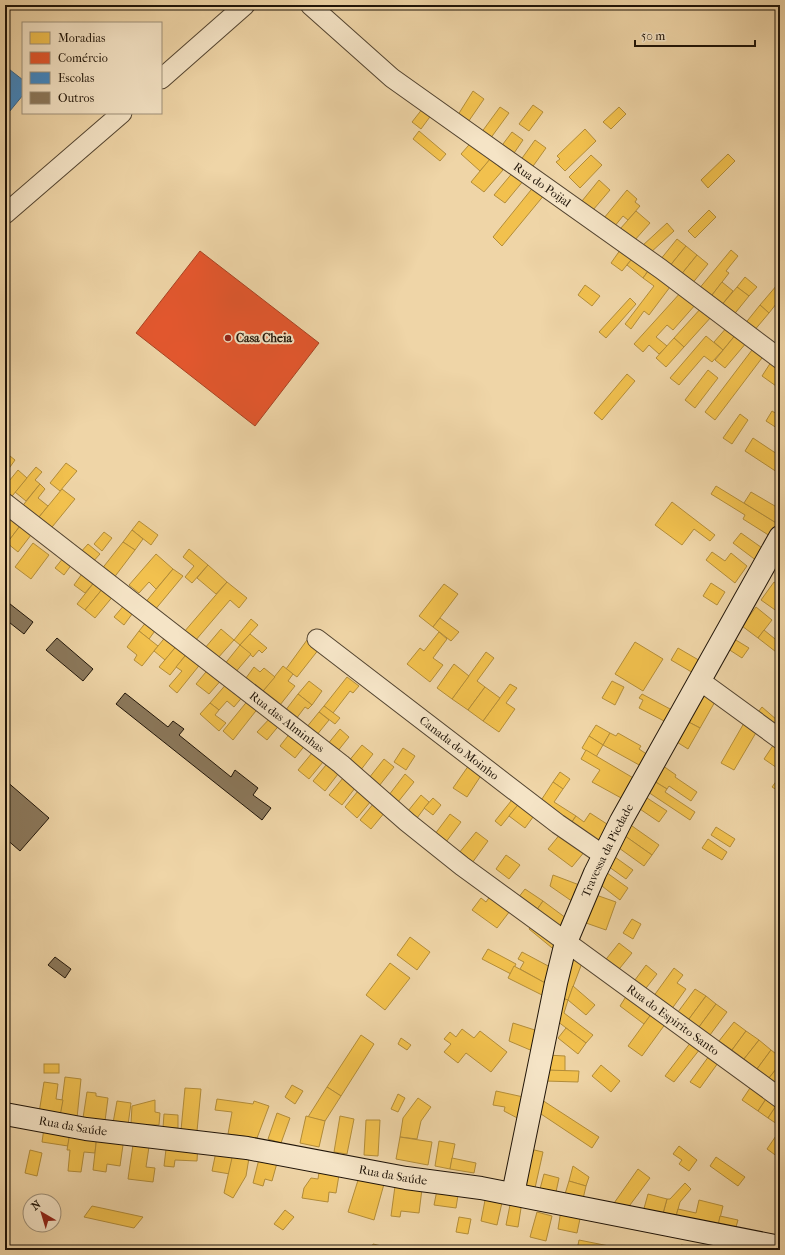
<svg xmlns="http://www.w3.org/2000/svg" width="785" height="1255" font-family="'IM FELL French Canon',serif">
<rect width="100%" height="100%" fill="#efd5a7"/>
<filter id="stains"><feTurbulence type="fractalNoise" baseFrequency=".005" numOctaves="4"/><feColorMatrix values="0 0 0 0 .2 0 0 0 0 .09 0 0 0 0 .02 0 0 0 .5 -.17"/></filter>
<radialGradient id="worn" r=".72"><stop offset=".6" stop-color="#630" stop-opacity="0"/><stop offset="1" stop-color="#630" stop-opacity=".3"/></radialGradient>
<g fill="#f2c14e" stroke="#b38d39">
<polygon points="473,91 484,99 466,125 456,118"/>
<polygon points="533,105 543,112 529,131 519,124"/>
<polygon points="500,107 509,113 490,139 481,133"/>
<polygon points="619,107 626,114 611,129 603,122"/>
<polygon points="423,108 432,114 421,129 412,122"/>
<polygon points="585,129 596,141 565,171 556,162 560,159 557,156"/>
<polygon points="419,131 446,154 440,161 413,139"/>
<polygon points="512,132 523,140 512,156 500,148"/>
<polygon points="475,138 494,155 480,171 461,154"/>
<polygon points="535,140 546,148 531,169 520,161"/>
<polygon points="728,154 735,161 708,188 701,180"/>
<polygon points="591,155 602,165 580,188 569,177"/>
<polygon points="490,159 503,170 484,192 471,182"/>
<polygon points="514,171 524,180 505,203 494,195"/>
<polygon points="599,180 610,190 593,210 582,201"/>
<polygon points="535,185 545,194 502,246 493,237"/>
<polygon points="627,190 637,199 635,202 640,206 628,220 623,216 614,227 604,218"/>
<polygon points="709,210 716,217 695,238 688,231"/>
<polygon points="636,211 650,223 634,241 620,229"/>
<polygon points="667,223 674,231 649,254 642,246"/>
<polygon points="677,239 686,246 669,267 660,260"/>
<polygon points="623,246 635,255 622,271 611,263"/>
<polygon points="686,246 697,255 680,276 669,267"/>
<polygon points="731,250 738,256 726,271 729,273 709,299 698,290"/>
<polygon points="635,255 651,267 643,278 627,265"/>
<polygon points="697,255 708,264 691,285 680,276"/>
<polygon points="651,267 673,283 649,315 644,311 631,329 625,324 654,286 643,278"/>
<polygon points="745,277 757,287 749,296 737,287"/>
<polygon points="722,282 733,291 720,307 709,299"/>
<polygon points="585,285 600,296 592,306 578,295"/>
<polygon points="777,285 780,287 780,299 769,313 760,305"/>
<polygon points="737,287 749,296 732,317 720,307"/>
<polygon points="682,291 696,304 673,330 667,325 656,337 667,346 659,354 649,345 643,352 634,344"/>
<polygon points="630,298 636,304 606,338 599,332"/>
<polygon points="760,305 769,313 753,332 744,325"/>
<polygon points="702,307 712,316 684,347 674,338"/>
<polygon points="728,326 737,333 723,350 714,342"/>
<polygon points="737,333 747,342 725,368 715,360"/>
<polygon points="706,336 723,350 712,362 704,356 679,385 670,378"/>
<polygon points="674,338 684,347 666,367 656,358"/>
<polygon points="755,346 765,354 715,420 705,412"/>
<polygon points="773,359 780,364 780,381 776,386 762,376"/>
<polygon points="708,370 718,378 695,408 685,400"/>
<polygon points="627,374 635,381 602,420 594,413"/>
<polygon points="772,411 780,416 780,430 766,421"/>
<polygon points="740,414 748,420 732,444 723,438"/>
<polygon points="753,438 780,456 780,474 745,451"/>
<polygon points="5,452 15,460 5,474"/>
<polygon points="66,463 77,471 60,491 50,483"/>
<polygon points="36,467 42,472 35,480 40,484 26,501 15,492"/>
<polygon points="18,470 27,478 8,501 5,499 5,486"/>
<polygon points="40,484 45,489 38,498 48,506 35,522 20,509"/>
<polygon points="716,486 778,524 770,536 743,519 745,515 711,494"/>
<polygon points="62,489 75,499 48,532 35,522"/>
<polygon points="751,492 780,509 780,520 778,524 744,503"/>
<polygon points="672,502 715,535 710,541 694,529 682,545 655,525"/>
<polygon points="7,516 20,526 7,543 5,542 5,519"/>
<polygon points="139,521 158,535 151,545 132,530"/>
<polygon points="20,526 31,535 18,552 7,543"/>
<polygon points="132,530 143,539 135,550 123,542"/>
<polygon points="104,532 112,538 102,551 94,544"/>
<polygon points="741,533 765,550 757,561 733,543"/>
<polygon points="123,542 135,550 113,579 101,570"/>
<polygon points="33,543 49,555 31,579 15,567"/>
<polygon points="88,544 100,554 91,564 79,554"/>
<polygon points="189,549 208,565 192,583 185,577 194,566 183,557"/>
<polygon points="712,552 725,561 731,553 747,566 735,583 706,560"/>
<polygon points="156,554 173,569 156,589 149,582 139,593 129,585"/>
<polygon points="64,557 72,564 64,575 55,568"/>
<polygon points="208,565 227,582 216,594 197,578"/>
<polygon points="173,569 183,576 154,611 144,604"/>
<polygon points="84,571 96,580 85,593 74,585"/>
<polygon points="96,580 104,587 85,610 77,604"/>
<polygon points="227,582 247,598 239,608 230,600 195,641 184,632"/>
<polygon points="774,582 780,586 780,610 778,612 761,600"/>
<polygon points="711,583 725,592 717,605 703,596"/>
<polygon points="444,584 458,594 433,627 419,616"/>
<polygon points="104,587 114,595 95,618 85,610"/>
<polygon points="126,603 135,610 124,625 114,617"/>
<polygon points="756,607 772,620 758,638 742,626"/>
<polygon points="440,618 459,632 451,641 433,627"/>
<polygon points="251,619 258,625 240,645 234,640"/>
<polygon points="147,621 157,628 149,639 139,631"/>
<polygon points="221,629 234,640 217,659 205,648"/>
<polygon points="764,630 780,643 780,655 758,638"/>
<polygon points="139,631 158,646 142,666 134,660 137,655 127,647"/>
<polygon points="439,632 447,639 433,658 443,665 430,682 407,664 420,648 424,651"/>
<polygon points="250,634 267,648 262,653 259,650 253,657 240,645"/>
<polygon points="167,635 179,643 165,660 154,651"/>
<polygon points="731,637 749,648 742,658 725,647"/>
<polygon points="307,640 319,649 297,677 286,669"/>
<polygon points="635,642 663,659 643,691 615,674"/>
<polygon points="179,643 189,651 170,675 159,667"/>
<polygon points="240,645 251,654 234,674 224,665"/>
<polygon points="678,648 702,662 695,674 671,660"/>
<polygon points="189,651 202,662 177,693 169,686 182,671 176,667"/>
<polygon points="486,652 494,658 477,681 485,687 468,710 452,699"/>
<polygon points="454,664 469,676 452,699 437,688"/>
<polygon points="283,666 293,674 288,681 295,686 280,705 263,691"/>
<polygon points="210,667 223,678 209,694 196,684"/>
<polygon points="254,667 260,672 264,668 275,677 263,691 246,678"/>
<polygon points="347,677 359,686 353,693 350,691 333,713 324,706"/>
<polygon points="309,681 322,691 312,705 298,694"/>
<polygon points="612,681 624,687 615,705 602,698"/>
<polygon points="228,682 244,695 234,707 227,701 219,710 210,703"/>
<polygon points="510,684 517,688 506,703 515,709 499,732 483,721"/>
<polygon points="485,687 500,698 483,721 468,710"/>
<polygon points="702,692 716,700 700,728 683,719"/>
<polygon points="298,694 312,705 308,709 305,707 296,719 285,711"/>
<polygon points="642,694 672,710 666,722 639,708 643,700 639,698"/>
<polygon points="249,699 259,707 233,740 223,731"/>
<polygon points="210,703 219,710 215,715 226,723 219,731 200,714"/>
<polygon points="324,706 340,718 335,724 319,712"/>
<polygon points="762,707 777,720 771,728 755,716"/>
<polygon points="319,712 329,720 316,736 306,728"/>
<polygon points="272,716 281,723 267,740 257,732"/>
<polygon points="780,716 780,735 771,728"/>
<polygon points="683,719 700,728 688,749 672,739"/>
<polygon points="744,723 757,731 734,770 721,763"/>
<polygon points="596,725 610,733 603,745 589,736"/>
<polygon points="340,729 349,737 337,752 327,745"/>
<polygon points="291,732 306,744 295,758 280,746"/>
<polygon points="610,733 616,736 618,733 641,746 639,749 648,755 641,766 603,745"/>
<polygon points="589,736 603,745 596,757 582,748"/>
<polygon points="774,744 780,749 780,770 764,759"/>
<polygon points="362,745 373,754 360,771 348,762"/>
<polygon points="403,748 415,756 406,770 394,762"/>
<polygon points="586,750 635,779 623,799 592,782 600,770 581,759"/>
<polygon points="312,753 323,762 309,779 298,770"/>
<polygon points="384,759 394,767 379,786 369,778"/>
<polygon points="659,763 676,775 675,777 697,792 691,801 669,786 667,789 649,778"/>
<polygon points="326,765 338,774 325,791 313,781"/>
<polygon points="469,765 482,774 467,797 453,788"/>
<polygon points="560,772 570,779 563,789 553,782"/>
<polygon points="405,774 414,782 398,802 389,795"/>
<polygon points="780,776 780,792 772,787"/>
<polygon points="343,778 355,788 342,805 329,795"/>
<polygon points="649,778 667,789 665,792 695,812 690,820 642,788"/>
<polygon points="553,782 563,789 554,802 576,816 569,826 538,805"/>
<polygon points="358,791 371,801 357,818 345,807"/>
<polygon points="641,794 667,811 659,822 634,805"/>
<polygon points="421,795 429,802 417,818 408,811"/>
<polygon points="515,796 521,801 501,826 495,821"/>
<polygon points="433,798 441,805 433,815 424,808"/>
<polygon points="521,801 536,813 525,828 509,816"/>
<polygon points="374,803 385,812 371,829 360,820"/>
<polygon points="590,813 610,826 597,845 569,826 576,816 584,822"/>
<polygon points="450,814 461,822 446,842 435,834"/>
<polygon points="625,821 659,845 652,855 618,831"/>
<polygon points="716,827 735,839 730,847 711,835"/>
<polygon points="618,831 652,855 644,866 612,843"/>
<polygon points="476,832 488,841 472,863 459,853"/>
<polygon points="561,833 585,851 572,867 548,849"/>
<polygon points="708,839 727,852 722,860 702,848"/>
<polygon points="608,852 633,870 626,879 605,864"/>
<polygon points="506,855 520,865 509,879 496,869"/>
<polygon points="603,870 628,888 620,900 598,883"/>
<polygon points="553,875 582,886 576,904 550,886"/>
<polygon points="525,889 543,901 536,911 518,898"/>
<polygon points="493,892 513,907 497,928 472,910 481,898 486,902"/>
<polygon points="596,895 616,902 606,930 586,923"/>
<polygon points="543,901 570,921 565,932 536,911"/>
<polygon points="632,919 641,924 633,939 623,933"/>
<polygon points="535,921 561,941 557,952 529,929"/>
<polygon points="410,937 430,952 417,970 397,955"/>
<polygon points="619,943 632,953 616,973 603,963"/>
<polygon points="488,949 516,964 511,974 482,959"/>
<polygon points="522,952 552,968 547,984 520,969 524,962 518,959"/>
<polygon points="573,960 582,963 568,1000 559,997"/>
<polygon points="390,963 410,978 385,1010 366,995"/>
<polygon points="646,965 657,974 643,992 632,984"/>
<polygon points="514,966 547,984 542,995 508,978"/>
<polygon points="674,968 683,975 677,983 686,989 671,1010 653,997"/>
<polygon points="573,986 595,1005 586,1015 568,1000"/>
<polygon points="695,989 706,996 686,1023 675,1016"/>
<polygon points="627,995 652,1013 644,1024 620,1006"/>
<polygon points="706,996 716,1004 696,1031 686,1023"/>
<polygon points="559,997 568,1000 564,1013 593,1035 586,1043 553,1018"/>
<polygon points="716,1004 727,1012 707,1039 696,1031"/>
<polygon points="652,1013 666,1023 642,1056 628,1046"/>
<polygon points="734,1022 746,1031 732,1050 719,1041"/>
<polygon points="513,1023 538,1031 535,1052 509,1041"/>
<polygon points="566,1028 586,1043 578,1054 558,1038"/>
<polygon points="462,1029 474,1038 480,1031 507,1052 491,1072 466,1053 458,1063 444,1052 451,1044 444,1039 450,1032 456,1037"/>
<polygon points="746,1031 759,1040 744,1059 732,1050"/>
<polygon points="361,1035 374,1044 341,1096 327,1087"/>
<polygon points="401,1038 411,1045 407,1050 398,1044"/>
<polygon points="759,1040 771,1050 757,1069 744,1059"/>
<polygon points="691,1042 700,1049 674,1082 665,1076"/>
<polygon points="771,1050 780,1057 780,1064 769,1078 757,1069"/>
<polygon points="547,1055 565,1056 565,1071 546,1070"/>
<polygon points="709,1056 718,1063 700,1088 690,1082"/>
<rect x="44" y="1064" width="15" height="9"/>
<polygon points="780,1064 780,1086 769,1078"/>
<polygon points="601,1065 620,1081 611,1092 592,1076"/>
<polygon points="546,1070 579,1071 578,1082 545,1081"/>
<polygon points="65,1077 81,1079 77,1118 60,1116"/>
<polygon points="44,1082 58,1084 56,1099 63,1100 60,1116 39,1113"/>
<polygon points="292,1085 303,1091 295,1104 285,1097"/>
<polygon points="752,1085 768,1096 758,1111 742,1100"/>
<polygon points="327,1087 341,1096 325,1121 308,1117"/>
<polygon points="185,1088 201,1089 197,1131 181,1130"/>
<polygon points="496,1091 528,1098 523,1121 504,1111 505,1107 493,1105"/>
<polygon points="87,1092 96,1093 96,1096 108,1098 105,1121 83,1118"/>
<polygon points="398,1094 405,1098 398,1112 391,1109"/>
<polygon points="768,1096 778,1103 768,1118 758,1111"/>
<polygon points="418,1098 431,1107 421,1121 417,1139 400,1137 403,1118"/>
<polygon points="217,1099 253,1104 254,1101 269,1106 257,1138 228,1134 232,1112 215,1110"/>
<polygon points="155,1100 155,1112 160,1113 159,1125 131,1124 132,1106"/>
<polygon points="542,1100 599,1137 592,1148 538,1112"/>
<polygon points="117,1101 131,1103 128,1125 113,1123"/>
<polygon points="778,1103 780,1104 780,1126 768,1118"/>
<polygon points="277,1113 290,1118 281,1143 268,1139"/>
<polygon points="164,1114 178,1115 178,1128 163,1128"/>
<polygon points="306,1116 325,1121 319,1147 300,1143"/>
<polygon points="340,1116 354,1119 347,1154 334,1152"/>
<polygon points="366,1120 380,1120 378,1156 364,1155"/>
<polygon points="44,1128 70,1132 68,1146 42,1142"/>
<polygon points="780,1130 780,1155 778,1157 767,1149"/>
<polygon points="70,1132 97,1135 95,1153 84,1152 81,1172 68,1171 70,1150 67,1150"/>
<polygon points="97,1135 124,1138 120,1166 107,1164 106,1172 93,1170"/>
<polygon points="400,1137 432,1142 428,1165 396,1159"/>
<polygon points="134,1138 150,1140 146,1167 155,1168 153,1182 128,1179"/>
<polygon points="167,1141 198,1144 197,1161 175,1160 174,1167 164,1166"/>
<polygon points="439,1141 455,1144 450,1169 435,1166"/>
<polygon points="679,1146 697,1160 689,1171 679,1164 682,1160 673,1154"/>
<polygon points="217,1147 234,1149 230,1174 212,1171"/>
<polygon points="234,1149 250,1152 246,1176 233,1198 224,1193"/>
<polygon points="530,1149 543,1152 535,1188 522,1185"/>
<polygon points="30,1150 42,1153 37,1176 25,1173"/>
<polygon points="716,1157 745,1177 738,1186 710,1166"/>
<polygon points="452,1158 476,1163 474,1173 450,1169"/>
<polygon points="259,1159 277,1163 272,1181 265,1179 263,1186 253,1183"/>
<polygon points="320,1166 340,1169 336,1193 329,1192 328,1202 302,1198 304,1188 311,1178 318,1179"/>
<polygon points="573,1166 589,1177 586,1186 569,1181"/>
<polygon points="638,1169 650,1178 627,1209 612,1206"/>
<polygon points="544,1174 559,1178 556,1192 540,1189"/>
<polygon points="359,1177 384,1184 374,1220 348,1212"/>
<polygon points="569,1181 586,1186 583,1199 565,1194"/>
<polygon points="685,1183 691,1189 680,1202 675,1220 662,1217 667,1199 670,1199"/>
<polygon points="438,1185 459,1189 456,1208 434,1205"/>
<polygon points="395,1186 422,1189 419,1213 401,1211 400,1217 391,1216"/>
<polygon points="648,1194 667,1199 662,1217 643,1212"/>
<polygon points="486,1195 503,1198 497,1225 481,1221"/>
<polygon points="511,1200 522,1202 518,1227 506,1225"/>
<polygon points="699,1200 723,1206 717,1230 675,1220 678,1209 696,1213"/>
<polygon points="92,1206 143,1217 134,1228 84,1217"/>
<polygon points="285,1210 294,1217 283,1230 274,1224"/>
<polygon points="561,1210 581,1214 577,1233 558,1229"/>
<polygon points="537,1212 552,1216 546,1241 530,1237"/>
<polygon points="720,1216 738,1220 734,1234 717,1230"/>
<polygon points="459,1217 471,1219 468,1234 456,1232"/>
<polygon points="579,1240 609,1246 608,1250 577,1250"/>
<polygon points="373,1244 399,1250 371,1250"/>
<polygon points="681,1245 705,1249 705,1250 680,1250"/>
</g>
<polygon fill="#e4572e" stroke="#a94323" points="200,251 319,343 255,426 136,333"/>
<polygon fill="#3f88c5" stroke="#35658c" points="5,66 23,80 23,95 5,117"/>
<g fill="#8b785b" stroke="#1f1408">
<polygon points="5,600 33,622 24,634 5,619"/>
<polygon points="57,638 93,669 83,681 46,650"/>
<polygon points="125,693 168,727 173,721 184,729 179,735 231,777 235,770 258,788 253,795 271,808 262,820 116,704"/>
<polygon points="5,780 49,818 20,851 5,838"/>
<polygon points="55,957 71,969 65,978 48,965"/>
</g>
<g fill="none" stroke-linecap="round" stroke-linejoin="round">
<defs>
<g id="street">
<path id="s1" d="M310,5L392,78L661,269L780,359"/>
<polyline points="161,79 245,5"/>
<polyline points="5,214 122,113"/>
<path id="s2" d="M5,503L341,764L407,822L462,866L780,1098"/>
<path id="s3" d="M317,639L558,824L603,855"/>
<polyline points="699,680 780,739"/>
</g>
<g id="secondary">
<path id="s4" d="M5,1114L86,1129L247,1148L406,1178L481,1188L780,1247"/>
<path id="s5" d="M513,1194L556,983L566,942L595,873L621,821L780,537"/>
</g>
</defs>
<use href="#street" stroke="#534430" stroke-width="21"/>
<use href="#secondary" stroke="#1f1408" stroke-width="24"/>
<use href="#street" stroke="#f5e4c6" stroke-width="19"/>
<use href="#secondary" stroke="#f5e4c6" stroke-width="22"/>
</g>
<circle fill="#8f2418" stroke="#f5e4c6" stroke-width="1.5" cx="228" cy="338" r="4"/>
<g text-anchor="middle" stroke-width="4" stroke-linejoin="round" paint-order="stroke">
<g font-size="12" fill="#1f1408" stroke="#f5e4c6">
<text dy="4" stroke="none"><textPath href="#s1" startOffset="294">Rua do Poijal</textPath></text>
<text dy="4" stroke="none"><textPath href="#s2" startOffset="357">Rua das Alminhas</textPath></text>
<text dy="4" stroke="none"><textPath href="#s3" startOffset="179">Canada do Moinho</textPath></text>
<text dy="4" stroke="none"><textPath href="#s5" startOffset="358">Travessa da Piedade</textPath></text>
<text dy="4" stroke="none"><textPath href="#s2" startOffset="845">Rua do Espirito Santo</textPath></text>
<text dy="4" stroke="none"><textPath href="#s4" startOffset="69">Rua da Saúde</textPath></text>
<text dy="4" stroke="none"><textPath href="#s4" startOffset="393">Rua da Saúde</textPath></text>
</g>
<g font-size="12" font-weight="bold" fill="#1f1408" stroke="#f5e4c6" text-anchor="start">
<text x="236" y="342">Casa Cheia</text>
</g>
</g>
<rect width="785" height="1255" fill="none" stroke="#efd5a7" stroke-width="20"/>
<rect x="6" y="6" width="773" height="1243" fill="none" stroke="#1f1408" stroke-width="2"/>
<rect x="10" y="10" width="765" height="1235" fill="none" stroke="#1f1408"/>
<rect x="22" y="22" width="140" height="92" fill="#f5e4c6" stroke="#9f917a"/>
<rect x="30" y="32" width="20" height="12" fill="#f2c14e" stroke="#9f917a"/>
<text x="58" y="42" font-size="12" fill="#1f1408">Moradias</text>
<rect x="30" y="52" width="20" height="12" fill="#e4572e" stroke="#9f917a"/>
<text x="58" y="62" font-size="12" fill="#1f1408">Comércio</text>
<rect x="30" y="72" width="20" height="12" fill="#3f88c5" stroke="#9f917a"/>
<text x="58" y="82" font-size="12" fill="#1f1408">Escolas</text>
<rect x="30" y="92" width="20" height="12" fill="#8b785b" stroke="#9f917a"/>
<text x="58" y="102" font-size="12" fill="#1f1408">Outros</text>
<g transform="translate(42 1213) rotate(322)"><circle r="19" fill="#f5e4c6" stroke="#9f917a"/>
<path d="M0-3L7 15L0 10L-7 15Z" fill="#8f2418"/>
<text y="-6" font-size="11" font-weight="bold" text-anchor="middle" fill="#1f1408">N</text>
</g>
<path d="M635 40v6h120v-6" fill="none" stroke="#1f1408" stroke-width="2"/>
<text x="641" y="40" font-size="12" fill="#1f1408" stroke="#f5e4c6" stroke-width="3" paint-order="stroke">50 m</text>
<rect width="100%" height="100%" filter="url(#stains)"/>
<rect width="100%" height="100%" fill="url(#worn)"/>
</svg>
